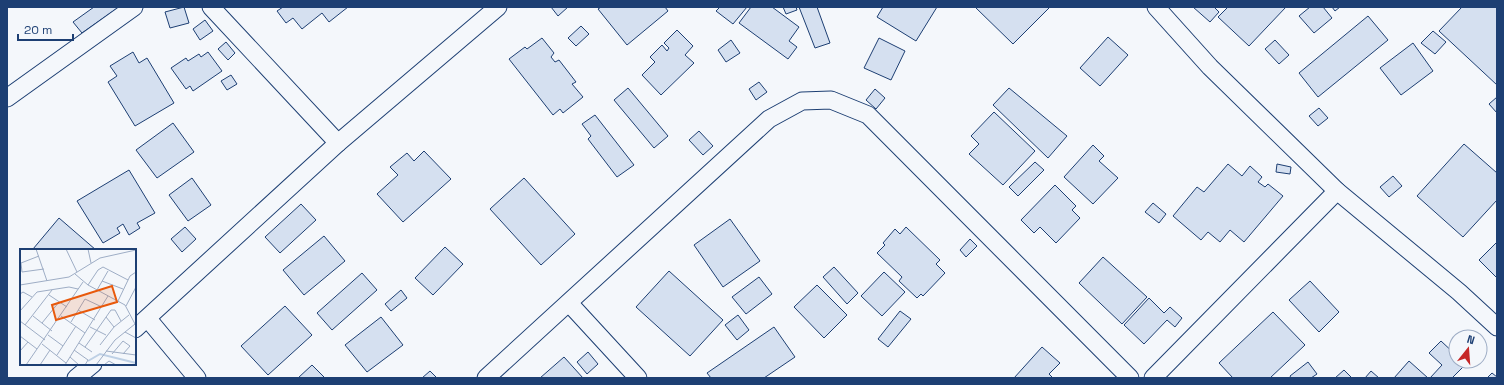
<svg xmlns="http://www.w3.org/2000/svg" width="1504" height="385" font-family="'Space Grotesk',sans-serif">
<rect width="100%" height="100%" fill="#f4f7fb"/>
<g fill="#d5e0f0" stroke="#1d3f73">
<polygon points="94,7 119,7 82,33 73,22"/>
<polygon points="184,7 189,23 170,28 165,12"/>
<polygon points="283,7 348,7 329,22 322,13 302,29 293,18 286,23 277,11"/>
<polygon points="551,7 568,7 558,16"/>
<polygon points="601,7 665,7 668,11 627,45 598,9"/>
<polygon points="720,7 747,7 733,24 716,11"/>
<polygon points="751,7 772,7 799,27 789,41 797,47 788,59 739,23"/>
<polygon points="783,7 796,7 797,10 786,14"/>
<polygon points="799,7 817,7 830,43 815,48"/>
<polygon points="883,7 937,7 916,41 877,17"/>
<polygon points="975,7 1050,7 1013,44"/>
<polygon points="1193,7 1214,7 1219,12 1210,22"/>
<polygon points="1228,7 1286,7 1249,46 1218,17"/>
<polygon points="1310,7 1323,7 1332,18 1314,33 1299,16"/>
<polygon points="1332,7 1340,7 1335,11"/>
<polygon points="1462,7 1497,7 1497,85 1439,31"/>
<polygon points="1368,16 1388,40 1318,97 1299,73"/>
<polygon points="205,20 213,31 200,40 193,29"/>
<polygon points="581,26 589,34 576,46 568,38"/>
<polygon points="677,30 693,46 685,55 694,63 661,95 642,75 655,62 650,57 662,45 667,51 669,48 664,43"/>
<polygon points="1433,31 1446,42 1435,54 1421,43"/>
<polygon points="1108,37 1128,55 1100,86 1080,68"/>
<polygon points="542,38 554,53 551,57 555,62 559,60 576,82 572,84 583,97 563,113 560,109 553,115 509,59 525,47 527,49"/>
<polygon points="879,38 905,51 891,80 864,68"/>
<polygon points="731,40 740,53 726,62 718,50"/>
<polygon points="1275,40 1289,55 1279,64 1265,49"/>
<polygon points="226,42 235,53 228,60 218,49"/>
<polygon points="1413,43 1433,71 1401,95 1380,68"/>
<polygon points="133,52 139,63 147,58 174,103 135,126 108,82 117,76 110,66"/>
<polygon points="208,52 222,71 193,91 190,86 186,89 171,68 186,58 188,61 199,54 201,57"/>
<polygon points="231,75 237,84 227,90 221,81"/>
<polygon points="759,82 767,92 756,100 749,89"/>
<polygon points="628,88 668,136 654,148 614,100"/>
<polygon points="1009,88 1067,136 1048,158 993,105"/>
<polygon points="875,89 885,98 876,109 866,100"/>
<polygon points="1497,97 1497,113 1489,104"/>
<polygon points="1319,108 1328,118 1318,126 1309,116"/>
<polygon points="994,112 1035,151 1003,185 969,154 979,144 971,136"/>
<polygon points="595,115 634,165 617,177 588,139 591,136 582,124"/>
<polygon points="173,123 194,152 157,178 136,150"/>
<polygon points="699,131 713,146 703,155 689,140"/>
<polygon points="1464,144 1497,173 1497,200 1463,237 1417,196"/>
<polygon points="1093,145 1104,156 1099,161 1118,178 1093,204 1064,177"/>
<polygon points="424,151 451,179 403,222 377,194 398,175 390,167 407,153 414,161"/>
<polygon points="1035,162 1044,170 1018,196 1009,187"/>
<polygon points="1228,164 1242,176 1250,166 1262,177 1258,182 1265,187 1268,184 1283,196 1244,242 1230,230 1220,242 1208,232 1201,240 1173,216 1197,187 1204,192"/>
<polygon points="1277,164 1291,167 1290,174 1276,172"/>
<polygon points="129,170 155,213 137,223 140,228 129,235 123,224 117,228 120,233 103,243 77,201"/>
<polygon points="1393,176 1402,186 1389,197 1380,187"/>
<polygon points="192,178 211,205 188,221 169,195"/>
<polygon points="524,178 575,234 541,265 490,209"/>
<polygon points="1055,185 1076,206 1072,210 1080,218 1056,243 1040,227 1034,233 1021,220"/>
<polygon points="1153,203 1166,214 1159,223 1145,212"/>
<polygon points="301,204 316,220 280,253 265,237"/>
<polygon points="59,218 96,250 34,250 33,249"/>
<polygon points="730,219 760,261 723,287 694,245"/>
<polygon points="185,227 196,239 182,252 171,239"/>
<polygon points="906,227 940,260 936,264 945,273 923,296 921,294 917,298 899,281 902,277 877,253 885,245 883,243 895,229 900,234"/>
<polygon points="324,236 345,261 304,295 283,270"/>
<polygon points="970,239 977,246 966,257 960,250"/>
<polygon points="1497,242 1497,278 1479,260"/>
<polygon points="445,247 463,264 433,295 415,278"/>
<polygon points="1103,257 1147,297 1122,324 1079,283"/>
<polygon points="834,267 858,293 847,304 823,277"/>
<polygon points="669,271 723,320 690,356 636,307"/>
<polygon points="884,272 905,292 882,316 861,296"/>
<polygon points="362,273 377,290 332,330 317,313"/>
<polygon points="759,277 772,294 746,314 732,297"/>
<polygon points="1310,281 1339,312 1319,332 1289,300"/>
<polygon points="817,285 847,315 824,338 794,307"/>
<polygon points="401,290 407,298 391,311 385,304"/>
<polygon points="1149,298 1164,313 1170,307 1182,318 1175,327 1167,320 1144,344 1124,325"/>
<polygon points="285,306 312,335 268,375 241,346"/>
<polygon points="900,311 911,319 888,347 878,339"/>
<polygon points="1273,312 1305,345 1270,378 1233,378 1219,363"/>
<polygon points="738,315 749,330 737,340 725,325"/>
<polygon points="381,317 403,345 367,372 345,345"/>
<polygon points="774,327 795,357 764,378 711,378 707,373"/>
<polygon points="1441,341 1456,355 1456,361 1462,361 1466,364 1452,378 1430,378 1442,365 1429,353"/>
<polygon points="1042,347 1060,363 1049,374 1053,378 1014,378"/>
<polygon points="588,352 598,364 587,374 577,362"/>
<polygon points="564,357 583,378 540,378"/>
<polygon points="1409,361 1428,378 1394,378"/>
<polygon points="1308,362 1317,374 1311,378 1291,378 1290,376"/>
<polygon points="312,365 325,378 298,378"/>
<polygon points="1344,370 1352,378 1335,378"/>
<polygon points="430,371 437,378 422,378"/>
<polygon points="1371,371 1379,378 1365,378"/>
<polygon points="1492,373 1497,377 1497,378 1487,378"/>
</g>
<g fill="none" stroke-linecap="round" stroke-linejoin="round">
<defs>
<g id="street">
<polyline points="211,7 338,143"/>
<polyline points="1156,7 1210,67 1337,191 1459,292 1497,327"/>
<polyline points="7,98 134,7"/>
<polyline points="569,303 638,378"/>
<polyline points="148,319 197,378"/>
<polyline points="135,329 338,143 498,7"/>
<polyline points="76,378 93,364"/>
<polyline points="486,378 769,119 802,101 831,100 868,115 1130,378"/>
<polyline points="1153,378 1337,191"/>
</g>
</defs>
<use href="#street" stroke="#1d3f73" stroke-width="19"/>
<use href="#street" stroke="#f4f7fb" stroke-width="17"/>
</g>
<g transform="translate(20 249)">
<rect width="116" height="116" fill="#f4f7fb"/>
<path fill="none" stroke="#bed0e5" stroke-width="2" d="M68,112L80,105L116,114"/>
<path fill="none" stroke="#9eadc5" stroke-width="1" d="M16,0L27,32M46,0L57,23M68,0L71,14M19,7L1,14L2,23L24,20M55,25L68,36L105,56L115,75M82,32L103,40M0,36L49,28L80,9L116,1M68,36L78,21L83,18L108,31M77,41L88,22M0,45L3,43L12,48M29,46L47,58M98,52L110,27L116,23M106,57L116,38M58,61L75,71M0,62L17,43L49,38L58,40M13,67L32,82M41,67L65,84M86,68L94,78M0,72L25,91M51,73L65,50L82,58M22,74L39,53M5,76L32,41M70,78L86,86M105,83L116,89M28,86L43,97M0,87L17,100M59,94L72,103M22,95L46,114M80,96L94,78L109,66M65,98L91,61H95L101,72M54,101L68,111L65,116M0,102L8,93M86,102L116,106M92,105L103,92L110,97L103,105M37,106L56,77M50,108L59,116M6,116L63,33M20,116L30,101M45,116L88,47M76,116L95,91L115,75M84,116L89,112L96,116"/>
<path fill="#e8590c" fill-opacity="0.15" stroke="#e8590c" stroke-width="2" d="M92,37L97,53L36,71L32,56Z"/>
<rect width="116" height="116" fill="none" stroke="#1d3f73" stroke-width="2"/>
</g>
<rect width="1504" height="385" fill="none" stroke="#1d3f73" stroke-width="16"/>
<g transform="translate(1468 349) rotate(17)"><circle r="19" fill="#f4f7fb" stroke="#9eadc5"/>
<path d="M0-3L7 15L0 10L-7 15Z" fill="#c62828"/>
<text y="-6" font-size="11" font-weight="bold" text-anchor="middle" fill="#1d3f73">N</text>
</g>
<path d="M18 34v6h55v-6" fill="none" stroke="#1d3f73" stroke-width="2"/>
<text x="24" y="34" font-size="12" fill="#1d3f73" stroke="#f4f7fb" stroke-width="3" paint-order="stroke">20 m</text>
</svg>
